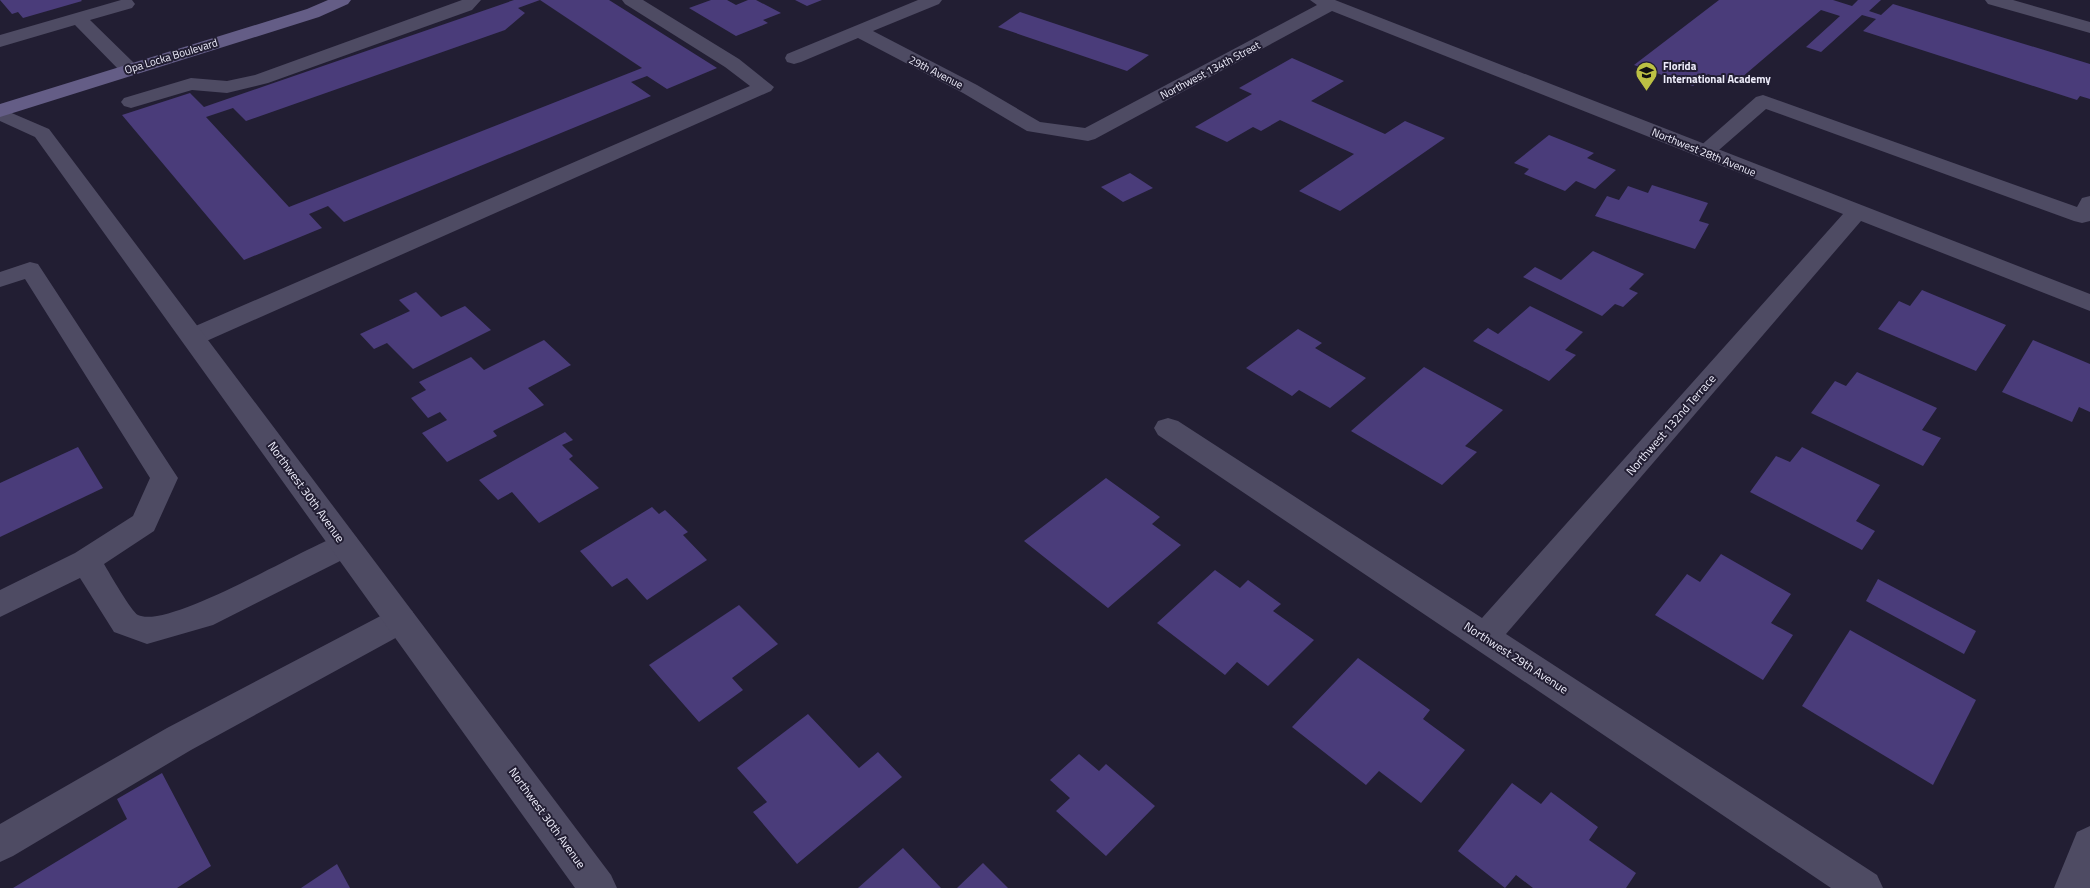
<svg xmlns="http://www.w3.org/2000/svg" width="2090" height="888" font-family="'Titillium Web',sans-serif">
<rect width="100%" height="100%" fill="#221e33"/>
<g fill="#4a3c7a" fill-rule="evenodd">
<polygon points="0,0 81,0 82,1 23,18 18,12 12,14"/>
<path d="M514,0H609L717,68L667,89L647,76L631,82L651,96L344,222L328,206L309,214L322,228L244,260L122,115L190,93L204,107ZM540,0L642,68L289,207L206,117L233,108L246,121L505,30L525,13L518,8Z"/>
<polygon points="711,0 727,0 736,5 748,0 756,0 781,13 763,20 768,23 736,36 689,8"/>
<polygon points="795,0 822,0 807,6"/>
<polygon points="1719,0 1833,0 1852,6 1858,0 1881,0 1869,11 1881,15 1893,4 2090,64 2090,99 2080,96 2077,100 1863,31 1876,19 1862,15 1821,52 1806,47 1840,16 1821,10 1734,84 1708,74 1693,86 1634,65"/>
<polygon points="1020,12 1149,55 1127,71 998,27"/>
<polygon points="1292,58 1344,81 1311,101 1385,134 1405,121 1445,138 1340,211 1299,191 1354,154 1280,120 1261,131 1253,127 1227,142 1195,127 1252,94 1239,88"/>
<polygon points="1549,135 1594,153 1587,158 1616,170 1595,189 1576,181 1565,191 1524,174 1529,169 1514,163"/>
<polygon points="1130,173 1153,188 1123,202 1101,187"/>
<polygon points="1652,185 1708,203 1699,221 1709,224 1695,249 1595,216 1607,196 1619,200 1628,186 1648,193"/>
<polygon points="1593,251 1644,274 1629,289 1638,293 1623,307 1615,304 1602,316 1523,277 1535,267 1561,280"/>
<polygon points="1922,290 2006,325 1976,371 1878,329 1899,301 1910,306"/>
<polygon points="416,292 441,317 465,306 491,330 413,369 387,343 374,349 360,334 410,311 399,300"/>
<polygon points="1530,306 1583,332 1565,350 1576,355 1549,381 1473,341 1488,328 1498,334"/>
<polygon points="1298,329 1322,343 1315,348 1366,378 1330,408 1299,390 1292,396 1246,368"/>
<polygon points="544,340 571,365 528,388 544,405 493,431 497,436 447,462 422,433 447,420 440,412 428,418 411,398 426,390 419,382 471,357 484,370"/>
<polygon points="2033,340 2090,364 2090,412 2079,407 2072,422 2002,392"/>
<polygon points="1424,367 1503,410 1465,446 1477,452 1442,485 1351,431"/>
<polygon points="1857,372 1937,408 1922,430 1941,438 1923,466 1811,413 1835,381 1846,386"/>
<polygon points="565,432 573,440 562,445 573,456 569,459 599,488 539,523 512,492 498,500 479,480"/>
<polygon points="78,447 103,488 0,537 0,483"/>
<polygon points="1802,447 1880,485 1856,521 1875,531 1862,550 1750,492 1776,456 1790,462"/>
<polygon points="1106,478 1160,517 1152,524 1181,545 1108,608 1024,541"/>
<polygon points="652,507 659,514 665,510 688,532 683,535 707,560 647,600 627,578 612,587 580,551"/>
<polygon points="1721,554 1791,594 1771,623 1793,635 1763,680 1655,615 1687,574 1700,582"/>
<polygon points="1215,570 1240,588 1248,580 1281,604 1273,611 1314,640 1268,686 1237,662 1225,675 1157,623"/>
<polygon points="1878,579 1976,631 1964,654 1866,601"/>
<polygon points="739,605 778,644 732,678 743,690 699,722 649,665"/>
<polygon points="1850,630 1976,700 1933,785 1802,706"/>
<polygon points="1358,658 1430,710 1423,719 1465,750 1421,803 1379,771 1366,785 1292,727"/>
<polygon points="808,714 859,768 878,752 902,777 797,864 753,812 767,802 737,768"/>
<polygon points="1079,754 1099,771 1106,764 1155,806 1106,856 1056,811 1070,798 1050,780"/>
<polygon points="162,773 211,866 177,888 13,888 127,819 117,799"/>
<polygon points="1512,783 1541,804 1551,792 1598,827 1589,840 1636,873 1626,888 1533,888 1516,875 1505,888 1458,851"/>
<polygon points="903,848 941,888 858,888"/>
<polygon points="983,863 1008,888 957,888"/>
<polygon points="337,864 350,888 301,888"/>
</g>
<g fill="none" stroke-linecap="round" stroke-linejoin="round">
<g fill="#4e4b63" fill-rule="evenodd">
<polygon points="121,0 132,0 135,4 132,8 90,20 136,65 138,69 136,73 129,75 122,73 75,25 0,47 0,35"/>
<polygon points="462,0 481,0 472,10 268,83 227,93 192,90 131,108 124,106 121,102 124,98 191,78 227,81 255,75"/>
<polygon points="622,0 643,0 739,59 774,87 771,91 202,343 193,345 184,343 180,337 184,331 750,86 725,67 625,4"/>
<polygon points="1985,0 2013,0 2090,22 2090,33 1988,4"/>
<polygon points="1763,95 2077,207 2082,198 2090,196 2090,221 2082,223 2074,221 1766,109 1712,156 1705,158 1698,156 1695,152 1698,148 1756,97"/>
<path d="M30,262L38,264L178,478L154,531L104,564C110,574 131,611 138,615C169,630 306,546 345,533L356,537L360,545L356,553L213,625L147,644L114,632L80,578L0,617V590L75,553L133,516L150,478L25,279L0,287V272Z"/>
<polygon points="401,607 412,611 417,620 412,629 191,750 13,856 0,862 0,824 167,728 390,611"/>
</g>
<polygon fill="#4e4b63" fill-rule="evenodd" points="918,0 942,0 939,4 873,31 977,85 1040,122 1085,128 1317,5 1310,0 1335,0 2090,294 2090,311 1861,221 1506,634 1877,875 1883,888 1831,888 1158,435 1154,428 1158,421 1168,418 1178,421 1482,618 1843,214 1332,11 1095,139 1088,141 1027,131 963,93 858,38 801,62 794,64 787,62 785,58 787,54"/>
<g fill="#4e4b63" fill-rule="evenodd">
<polygon points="0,108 49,129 611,875 617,888 575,888 35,137 0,121"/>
<polygon points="2090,826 2090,888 2054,888 2077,832"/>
</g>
<polygon fill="#645d86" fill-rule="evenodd" points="328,0 351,0 348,4 319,17 0,117 0,104 307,9"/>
</g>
<defs>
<symbol id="school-pin" viewBox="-11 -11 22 30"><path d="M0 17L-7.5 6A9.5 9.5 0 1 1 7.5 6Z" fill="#bcc044" stroke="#221e33"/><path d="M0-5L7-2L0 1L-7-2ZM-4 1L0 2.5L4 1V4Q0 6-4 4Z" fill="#111"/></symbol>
</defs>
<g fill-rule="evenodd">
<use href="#school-pin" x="1634" y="60" width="25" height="34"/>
</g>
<g text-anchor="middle" stroke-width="4" stroke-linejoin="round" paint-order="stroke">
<g font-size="11" fill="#eeedfb" stroke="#221e33">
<text transform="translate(171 56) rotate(-17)" y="4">Opa Locka Boulevard</text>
<text transform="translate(1210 70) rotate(-28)" y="4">Northwest 134th Street</text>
<text transform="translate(936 72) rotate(27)" y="4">29th Avenue</text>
<text transform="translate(1704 152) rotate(22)" y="4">Northwest 28th Avenue</text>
</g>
<g font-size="11" font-weight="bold" fill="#eeedfb" stroke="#221e33" text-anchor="start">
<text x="1663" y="70">Florida<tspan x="1663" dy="13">International Academy</tspan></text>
</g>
<g font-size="12" fill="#eeedfb" stroke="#221e33">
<text transform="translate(1671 425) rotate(-49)" y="4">Northwest 132nd Terrace</text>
<text transform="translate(306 492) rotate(54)" y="4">Northwest 30th Avenue</text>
<text transform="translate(1516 658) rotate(33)" y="4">Northwest 29th Avenue</text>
<text transform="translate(547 818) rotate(54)" y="4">Northwest 30th Avenue</text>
</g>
</g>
</svg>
